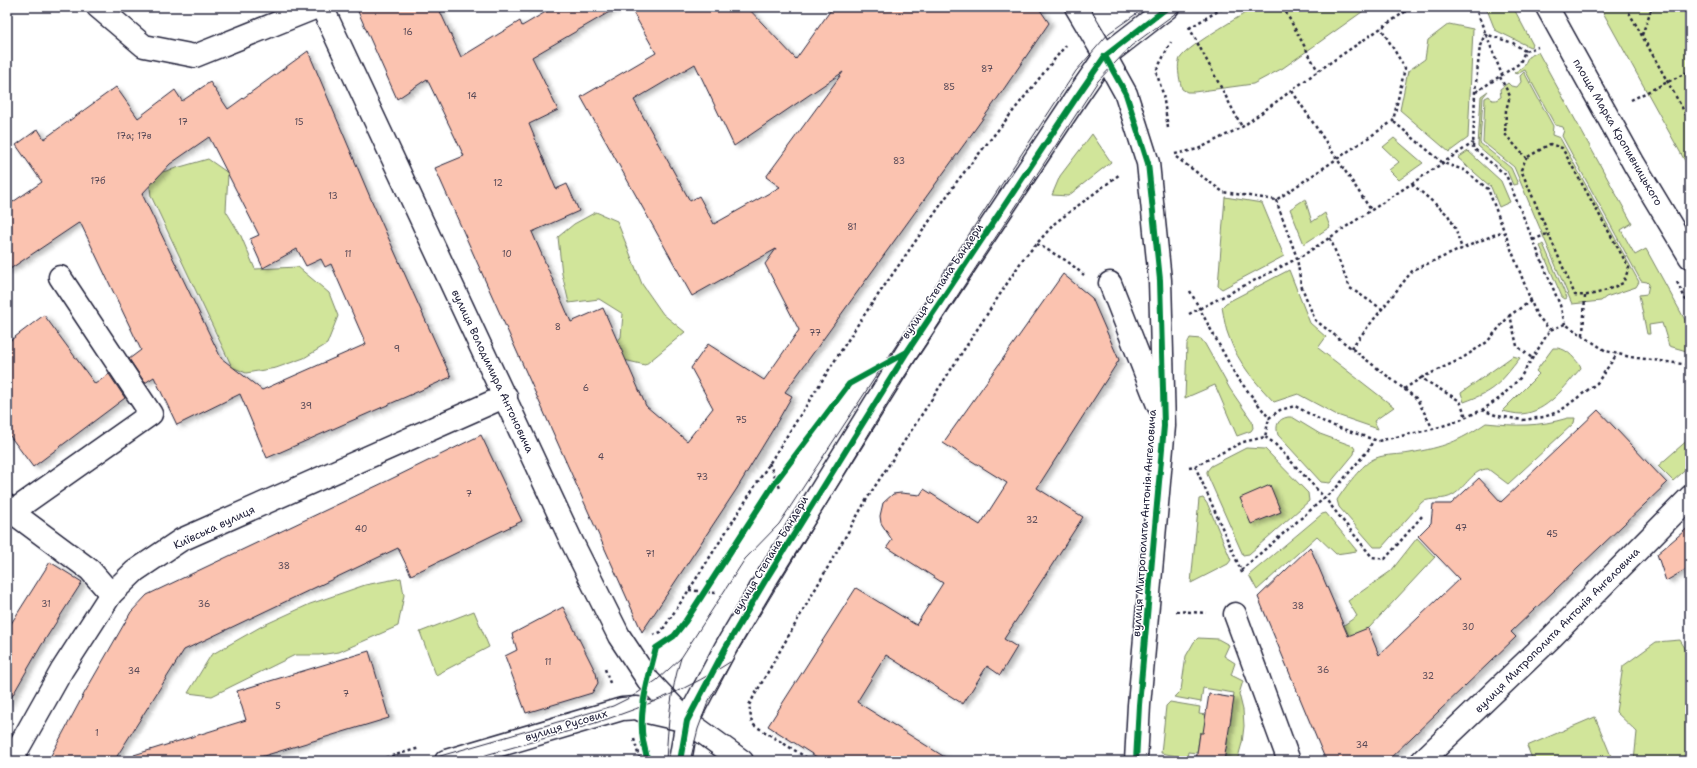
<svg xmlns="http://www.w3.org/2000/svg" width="1697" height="768" font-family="'Shantell Sans',sans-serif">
<defs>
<filter id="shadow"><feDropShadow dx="4.5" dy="2.5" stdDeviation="2" flood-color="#0004"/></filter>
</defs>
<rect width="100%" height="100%" fill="#fff"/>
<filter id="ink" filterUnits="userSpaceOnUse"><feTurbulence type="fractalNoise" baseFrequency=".025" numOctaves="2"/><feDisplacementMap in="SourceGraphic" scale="8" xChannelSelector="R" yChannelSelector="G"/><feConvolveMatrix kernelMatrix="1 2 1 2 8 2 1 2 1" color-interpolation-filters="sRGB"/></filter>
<g filter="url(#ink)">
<g fill="#d1e59a" stroke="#7a846a">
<polygon points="515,7 538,7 530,12 517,10"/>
<path d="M1255,7H1369L1283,68L1253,84L1194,92H1187L1182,89C1180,82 1177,69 1179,61C1180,50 1243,15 1255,7Z"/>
<polygon points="1486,7 1513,7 1533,45 1530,47 1495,30"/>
<polygon points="1600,7 1690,7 1690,170"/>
<polygon points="1449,24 1473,29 1468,138 1449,152 1400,110 1408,71 1425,59 1428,40"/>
<polygon points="1538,52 1632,223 1621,230 1635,255 1646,249 1690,329 1690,352 1669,346 1662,323 1649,325 1650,334 1647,334 1639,295 1647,294 1649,284 1647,282 1641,281 1562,136 1564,130 1563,127 1555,125 1525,70 1517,74 1514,73 1524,66 1528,57"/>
<polygon points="1524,72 1553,126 1552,135 1560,138 1639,282 1636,287 1606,297 1601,301 1572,304 1514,167 1483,142 1485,98 1489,96 1492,100 1496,100 1501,97 1500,89 1508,83 1511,86 1517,87 1521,82 1520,76"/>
<polygon points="1488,91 1483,97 1480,143 1511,168 1518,184 1513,185 1507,171 1478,146 1481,96"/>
<polygon points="1092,134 1111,162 1068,196 1052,195 1060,176"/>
<polygon points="1394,138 1423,163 1399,180 1389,170 1399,162 1383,147"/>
<polygon points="1468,151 1501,181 1510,202 1499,207 1491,187 1458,158"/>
<polygon points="208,159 228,173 226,211 241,236 255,269 298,267 329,293 338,316 327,344 304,358 276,368 246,373 232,367 151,196 149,179 152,175"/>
<polygon points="1225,197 1262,203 1284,256 1222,289 1218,286"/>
<polygon points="1305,199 1312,222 1325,213 1330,227 1304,244 1290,209"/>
<polygon points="596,212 617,221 642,284 663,314 685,332 645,365 624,360 609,351 621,337 623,314 599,299 569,303 562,274 558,237 574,224"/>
<polygon points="1543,244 1567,298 1565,299 1562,297 1540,246"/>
<path d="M1289,270L1310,323L1326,337L1318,348L1394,407L1374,421L1378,429L1337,415L1298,394L1274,402C1256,383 1238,363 1229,337C1225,328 1224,317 1222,307L1226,303Z"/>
<polygon points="1190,338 1201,339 1205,344 1230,389 1252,421 1253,428 1251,431 1237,436 1215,385 1185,398 1187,344"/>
<path d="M1553,348C1566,347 1572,356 1580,365L1581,368C1564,387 1548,412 1521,414C1515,414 1508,412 1502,411L1539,374L1536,371Z"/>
<path d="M1513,356L1520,358C1500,383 1495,391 1464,402L1461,393Z"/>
<path d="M1288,417H1292L1320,434L1353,446L1355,449L1354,454L1330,483L1321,482L1278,435C1275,425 1278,419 1288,417Z"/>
<path d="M1568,418H1575L1574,423L1508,484L1488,469C1473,469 1465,488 1453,495C1443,501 1432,497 1422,502L1382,547H1374L1339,507L1337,500C1345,488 1362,463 1376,458C1386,454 1400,455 1410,453C1444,447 1458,442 1486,423C1517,426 1537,427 1568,418Z"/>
<polygon points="1690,438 1690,466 1673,481 1658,466"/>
<polygon points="1246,448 1265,449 1308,493 1309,501 1249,554 1243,555 1207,474 1207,471 1211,466"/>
<polygon points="1203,498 1208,505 1231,560 1228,564 1191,583 1199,499"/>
<polygon points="1326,513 1357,551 1336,554 1317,536 1257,590 1249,575 1322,514"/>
<polygon points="1417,538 1435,557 1369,628 1349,636 1344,625 1357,616 1348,601 1391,571"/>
<polygon points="401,578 404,595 398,626 339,652 319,655 295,655 212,696 188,693 211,655 262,626 310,604 365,585"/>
<polygon points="474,611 489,647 436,675 420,632"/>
<polygon points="1198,638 1218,639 1229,645 1224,656 1235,663 1231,675 1243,681 1239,694 1243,710 1244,726 1242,743 1237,761 1224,761 1228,737 1200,733 1197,753 1188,752 1187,758 1161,753 1166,706 1170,702 1200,707 1199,714 1206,715 1205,723 1230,727 1234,693 1203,688 1201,702 1174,697 1181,690 1186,656 1194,642"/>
<polygon points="1680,640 1690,656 1690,709 1689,715 1690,722 1690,761 1634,761 1637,732 1616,712 1623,666 1656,642"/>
<polygon points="1595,717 1613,761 1533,761 1527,746"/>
</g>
<g fill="#fbc3b0" stroke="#22223b" fill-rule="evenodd" filter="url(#shadow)">
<path d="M356,7H438L461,57L520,21L522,26L554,7H618L532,57L558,110L529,124L556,189L567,184L579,211L532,232L571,322L603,308L646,406L687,441L713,408L691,368L708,344L764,380L799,330L765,264L776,249L692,296L581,97L656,53L630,7H747L796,59L833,7H871L877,11L902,7H1038L1049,23L997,99L785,392L792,396L772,431L736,490L642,632L435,168L464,156L427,79L397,99ZM695,64L734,146L843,72L766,177L780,187L714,224L699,196L690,201L634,100Z"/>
<path d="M308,51L370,197L451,377L267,458L240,394L177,425L154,377L145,383L129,359L141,350L80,222L7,271V206L42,182L16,145L38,129L44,139L116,87L138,118L175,90L182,101L210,82L228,109ZM209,137L259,235L250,239L263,268L297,249L306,266L321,259L325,267L331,264L366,344L262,390L221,358L142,194L170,164Z"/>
<polygon points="1063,274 1092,298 1119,360 1037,488 1083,517 1004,639 1017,647 1000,675 987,666 963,704 886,655 857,702 951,761 823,761 768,726 856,588 916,625 943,583 887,547 892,540 881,523 880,516 883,503 893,494 901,493 920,495 924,489 980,525 1007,483 943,443"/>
<polygon points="44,315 95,384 109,374 125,398 33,467 7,432 7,343"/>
<polygon points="1598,410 1667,483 1511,632 1516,637 1387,761 1326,761 1258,597 1310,547 1348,636 1368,628 1379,655 1459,579 1418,536 1431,523 1433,504 1451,504 1479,478 1501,502"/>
<polygon points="481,435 522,521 411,575 398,548 184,650 114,761 48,761 85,692 131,612 147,595 387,481"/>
<polygon points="1270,485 1281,512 1251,524 1240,498"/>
<polygon points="1690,526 1690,567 1666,581 1657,554"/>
<polygon points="50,562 82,582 41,646 7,705 7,630"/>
<polygon points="563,607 596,673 598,683 592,693 526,713 505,656 517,650 512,634"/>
<polygon points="369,651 389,718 247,761 135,761 134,755 246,720 237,691"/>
<polygon points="1209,694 1234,698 1224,761 1196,761 1200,733 1203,733"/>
</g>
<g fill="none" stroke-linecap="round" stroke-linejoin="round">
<defs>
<g id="minor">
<polyline points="98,7 144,46 195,56 317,7"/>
<polyline points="1105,56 1126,94 1148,163 1160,280 1164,426 1139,705 1136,761"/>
<polyline points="1110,283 1158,405"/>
<polyline points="7,506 12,512 90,570 111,594"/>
<polyline points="12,512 151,414 60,277"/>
<polyline points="1235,614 1289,761"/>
<polyline points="687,721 742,761"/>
<polyline points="11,761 62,670 111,594 135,571 181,540 506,396"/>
<polyline points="1422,761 1552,637 1690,497"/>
</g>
<g id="major">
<polyline points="322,7 572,542 619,636 648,680 687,721"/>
<polyline points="1076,7 1105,56"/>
<polyline points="1547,7 1634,164 1690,257"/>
<polyline points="446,761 622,709 637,708 643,711 687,721"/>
<polyline points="680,761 687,721 726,647 765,581 907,352 1076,98 1105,56 1168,7"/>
</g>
</defs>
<use href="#minor" stroke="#22223b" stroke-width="25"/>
<use href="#major" stroke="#22223b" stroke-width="25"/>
<g stroke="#22223b" stroke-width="2.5" stroke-dasharray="3 3" stroke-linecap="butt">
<polyline points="1283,7 1318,71"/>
<polyline points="1475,7 1502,75"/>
<polyline points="1626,7 1690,122"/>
<polyline points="1189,27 1242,127"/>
<polyline points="1189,28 1225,7"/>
<polyline points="1642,35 1652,7"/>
<polyline points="1525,51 1513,43 1485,34 1480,46 1475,92 1473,148 1506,175 1560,305 1565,324"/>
<path d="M1500,77L1510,96L1506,110L1505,134L1526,158L1521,170L1575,295C1593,297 1607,290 1623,283L1629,268L1562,148L1550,144L1526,158"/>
<polyline points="1292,91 1371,210"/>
<polyline points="1476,92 1520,63 1525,51 1538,47"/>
<polyline points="1631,100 1690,71"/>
<polyline points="1394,122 1443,163 1464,170 1488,189 1536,314 1550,330"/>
<polyline points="1168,128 1163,94 1156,71 1171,42"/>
<polyline points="1175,154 1198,149 1242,127 1318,71 1412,7"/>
<polyline points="1176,157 1223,192 1276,200 1393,121 1405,68 1381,28"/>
<polyline points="1412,184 1448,215 1455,228 1462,249"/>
<polyline points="1276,200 1297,258 1301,285 1315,320 1417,399 1433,429"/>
<polyline points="1330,238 1350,288 1382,309"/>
<polyline points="1533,240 1549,233"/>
<polyline points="1037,244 1067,261 1084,275"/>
<polyline points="1677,282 1690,308"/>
<polyline points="1190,291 1236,376 1269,418 1280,410 1295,406 1328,424 1378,441 1433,429 1458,421 1482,410 1500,398 1520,378 1550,330 1565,324 1606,351 1630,357 1690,365"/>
<polyline points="1531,301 1510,315 1517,346 1532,358"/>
<polyline points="1189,314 1302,256 1473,143"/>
<polyline points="1583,335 1585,296"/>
<polyline points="1351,348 1413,270 1503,231"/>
<polyline points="1421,378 1461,359 1487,342 1510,315"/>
<polyline points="1404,389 1421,378 1460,401 1466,417"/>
<polyline points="1482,410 1498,416 1523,420 1544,417 1560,411 1597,383 1617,354"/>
<polyline points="1265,437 1274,443 1324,497 1372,557 1385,559 1423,515"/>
<polyline points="769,463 780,488"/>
<polyline points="1195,466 1243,575"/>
<polyline points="1189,467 1195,466 1243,442 1265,437 1269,418"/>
<polyline points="1241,570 1336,488 1369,449 1373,440"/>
<polyline points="689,590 716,593"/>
<polyline points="1176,611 1206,613"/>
<polyline points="653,635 661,632 689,590 860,321 958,180 1066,45"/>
<polyline points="605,669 610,683"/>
<polyline points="634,739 640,761"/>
<polyline points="374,761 420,748"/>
<polyline points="812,761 752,724 749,705 868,497 1023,259 1055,223 1120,174"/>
</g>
<use href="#minor" stroke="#fff" stroke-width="22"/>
<use href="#major" stroke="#fff" stroke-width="22"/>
<g stroke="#22223b" stroke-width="1">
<polyline points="423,761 613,706 633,696 657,680 681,658 745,559 779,524 1076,71 1109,33 1146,7"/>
<path d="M465,761C553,735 653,713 730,662"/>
<path d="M666,761C668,726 670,692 681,658"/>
<polyline points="690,761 698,729 708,702 736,654 893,394 1098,81 1131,46 1184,7"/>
</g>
<defs>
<g id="cycleway">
<polyline points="1105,56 1126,94 1148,163 1160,280 1164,426 1139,705 1136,761"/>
<path d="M648,761C646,754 644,747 643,740C638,710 649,677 656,648L674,636L685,622L776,481L849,384L905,353"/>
<polyline points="680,761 687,721 726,647 765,581 907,352 1076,98 1105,56 1168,7"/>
</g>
</defs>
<use href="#cycleway" stroke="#fff" stroke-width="8"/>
<use href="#cycleway" stroke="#00873e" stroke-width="6"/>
</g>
</g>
<g text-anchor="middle" stroke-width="3" stroke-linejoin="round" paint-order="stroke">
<g font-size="9" fill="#584a58">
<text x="408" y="35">16</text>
<text x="987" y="72">87</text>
<text x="949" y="90">85</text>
<text x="472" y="99">14</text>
<text x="183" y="125">17</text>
<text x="299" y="125">15</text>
<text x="134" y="139">17а; 17в</text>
<text x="899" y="164">83</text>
<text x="98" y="184">17б</text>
<text x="498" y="186">12</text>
<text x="333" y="199">13</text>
<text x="852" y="230">81</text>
<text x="348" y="257">11</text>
<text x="507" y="257">10</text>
<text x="558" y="330">8</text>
<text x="815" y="336">77</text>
<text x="397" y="352">9</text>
<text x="586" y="391">6</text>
<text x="306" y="409">39</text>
<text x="741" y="423">75</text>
<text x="601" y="460">4</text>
<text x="702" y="480">73</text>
<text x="469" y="497">7</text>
<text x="1032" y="523">32</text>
<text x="1461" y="531">47</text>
<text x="361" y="532">40</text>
<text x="1552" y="537">45</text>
<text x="650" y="557">71</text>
<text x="284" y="569">38</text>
<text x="46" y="607">31</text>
<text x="204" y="607">36</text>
<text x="1298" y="609">38</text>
<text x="1468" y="630">30</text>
<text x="548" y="665">11</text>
<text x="1323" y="673">36</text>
<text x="134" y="674">34</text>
<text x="1428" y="679">32</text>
<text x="346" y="697">7</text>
<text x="278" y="709">5</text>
<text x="97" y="736">1</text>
<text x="1362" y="748">34</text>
</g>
<g font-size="11" fill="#22223b" stroke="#fff">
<text transform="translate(1618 132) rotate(60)" y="4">площа Марка Кропивницького</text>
<text transform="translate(942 281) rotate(-56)" y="4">вулиця Степана Бандери</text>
<text transform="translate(493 371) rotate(65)" y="4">вулиця Володимира Антоновича</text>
<text transform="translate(1144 523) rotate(-86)" y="4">вулиця Митрополита Антонія Ангеловича</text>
<text transform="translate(214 527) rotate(-25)" y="4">Київська вулиця</text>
<text transform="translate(770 555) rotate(-59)" y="4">вулиця Степана Бандери</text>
<text transform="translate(1557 630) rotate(-45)" y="4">вулиця Митрополита Антонія Ангеловича</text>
<text transform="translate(566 725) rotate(-17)" y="4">вулиця Русових</text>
</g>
</g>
<rect width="1697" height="768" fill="none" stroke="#fff" stroke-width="24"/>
<rect x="12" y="12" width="1673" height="744" fill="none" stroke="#22223b" stroke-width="1.5" filter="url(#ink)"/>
</svg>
